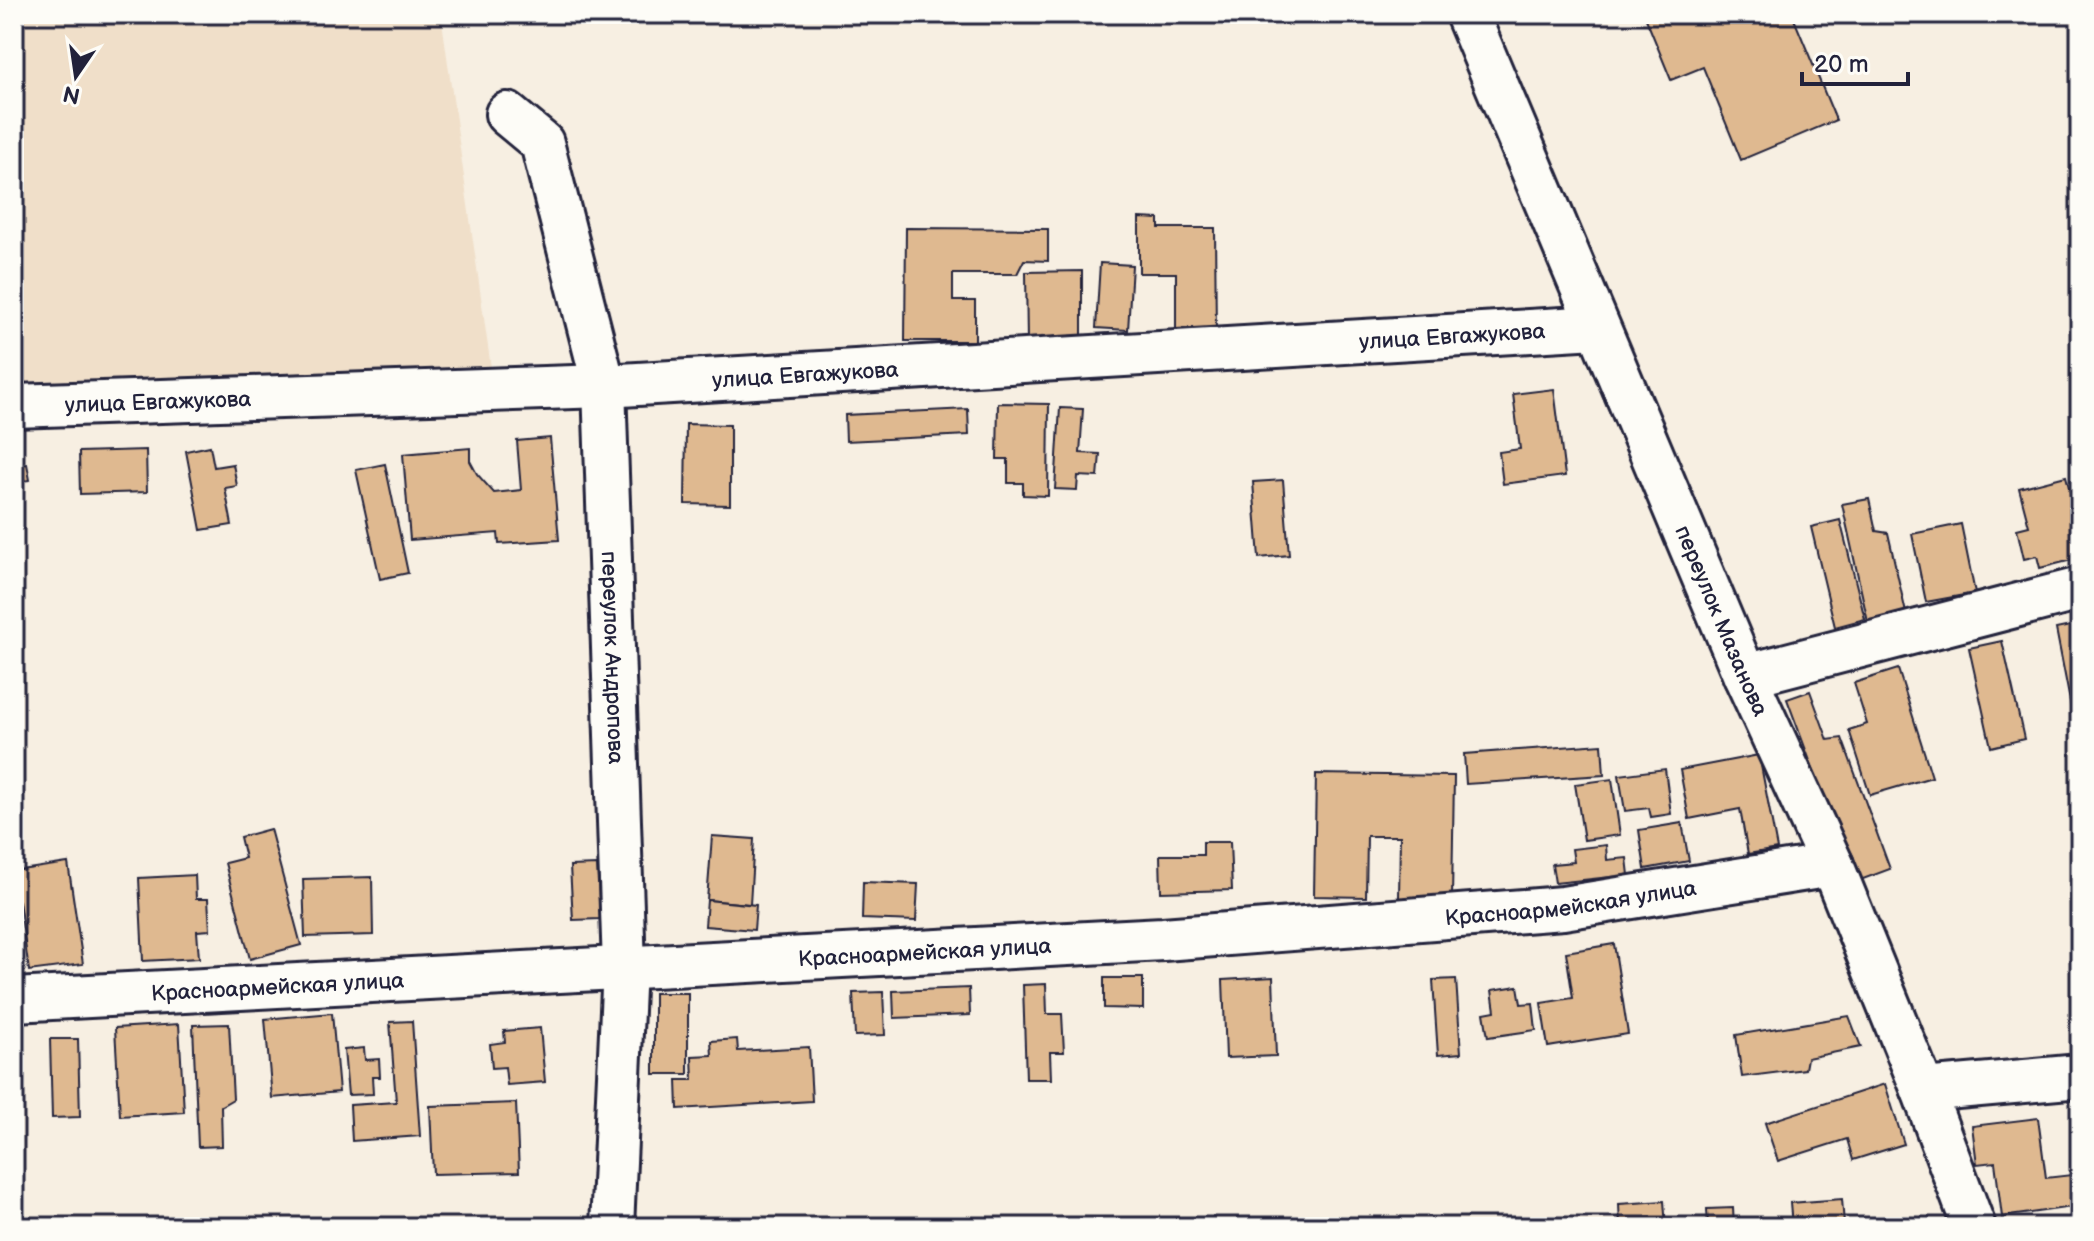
<svg xmlns="http://www.w3.org/2000/svg" width="2094" height="1241" font-family="'Balsamiq Sans',sans-serif">
<rect width="100%" height="100%" fill="#f7efe2"/>
<filter id="ink" filterUnits="userSpaceOnUse"><feTurbulence type="fractalNoise" baseFrequency=".0125" numOctaves="2"/><feDisplacementMap in="SourceGraphic" scale="16" xChannelSelector="R" yChannelSelector="G"/><feConvolveMatrix kernelMatrix="1 2 1 2 8 2 1 2 1" color-interpolation-filters="sRGB"/></filter>
<g filter="url(#ink)">
<polygon fill="#f0dfc9" points="14,14 441,14 492,375 14,390"/>
<g fill="#dfb990" stroke="#22223b" stroke-width="2">
<polygon points="1644,14 1792,14 1836,120 1741,160 1703,67 1671,80"/>
<polygon points="1139,218 1159,219 1159,228 1215,228 1216,335 1176,335 1176,273 1139,273"/>
<polygon points="906,228 1048,229 1048,261 1024,260 1017,274 953,274 953,301 975,301 975,341 905,341"/>
<polygon points="1100,263 1132,265 1128,330 1096,328"/>
<polygon points="1082,271 1082,342 1027,342 1026,272"/>
<polygon points="1554,389 1565,476 1503,484 1499,452 1520,449 1513,394"/>
<polygon points="998,403 1049,404 1048,496 1023,495 1023,483 1008,483 1008,459 997,459"/>
<polygon points="1060,408 1083,409 1080,453 1100,454 1098,477 1078,476 1077,490 1055,489"/>
<polygon points="968,409 969,435 846,441 845,415"/>
<polygon points="686,424 730,425 730,505 685,504"/>
<polygon points="550,438 559,540 499,544 498,533 410,540 403,454 470,448 470,461 477,474 494,493 521,490 517,441"/>
<polygon points="210,446 214,467 233,464 237,486 225,488 232,525 201,530 186,451"/>
<polygon points="146,450 147,492 80,494 79,452"/>
<polygon points="27,464 30,480 14,482 14,466"/>
<polygon points="385,464 408,573 380,579 356,470"/>
<polygon points="2066,476 2080,529 2080,558 2040,568 2037,556 2024,559 2017,529 2029,526 2019,488"/>
<polygon points="1283,480 1289,555 1259,558 1253,482"/>
<polygon points="1869,499 1876,531 1888,533 1906,613 1868,622 1842,504"/>
<polygon points="1840,520 1865,619 1835,627 1811,527"/>
<polygon points="1961,524 1975,593 1926,602 1912,534"/>
<polygon points="2080,624 2080,753 2056,629"/>
<polygon points="2002,641 2024,739 1991,747 1969,648"/>
<polygon points="1898,669 1932,777 1870,795 1849,730 1867,724 1854,683"/>
<polygon points="1810,691 1828,740 1842,738 1890,869 1855,882 1787,699"/>
<polygon points="1602,744 1604,775 1466,784 1464,754"/>
<polygon points="1759,755 1777,849 1748,854 1740,809 1689,819 1680,770"/>
<polygon points="1665,769 1671,814 1651,817 1649,808 1625,811 1619,775"/>
<polygon points="1316,774 1454,776 1452,899 1399,899 1400,836 1367,836 1366,897 1314,896"/>
<polygon points="1612,779 1620,835 1584,840 1575,784"/>
<polygon points="1682,823 1689,861 1645,869 1639,830"/>
<polygon points="270,829 301,945 250,959 225,863 245,858 240,837"/>
<polygon points="712,836 754,839 750,904 707,900"/>
<polygon points="1203,842 1230,842 1232,890 1161,892 1160,855 1203,855"/>
<polygon points="1606,845 1607,860 1627,858 1629,875 1555,883 1552,864 1574,862 1572,849"/>
<polygon points="68,863 83,964 29,971 19,901 14,901 14,871"/>
<polygon points="597,865 600,919 573,920 570,866"/>
<polygon points="195,875 196,899 208,899 210,930 197,931 199,958 143,961 139,878"/>
<polygon points="372,877 373,935 305,937 303,879"/>
<polygon points="863,882 918,884 916,921 862,919"/>
<polygon points="707,900 756,905 754,930 705,926"/>
<polygon points="1614,944 1628,1034 1548,1047 1541,1003 1573,998 1566,952"/>
<polygon points="1273,977 1276,1056 1226,1058 1223,980"/>
<polygon points="1104,978 1143,978 1143,1009 1104,1008"/>
<polygon points="1456,979 1461,1053 1438,1055 1433,980"/>
<polygon points="1046,984 1047,1014 1062,1014 1064,1052 1050,1052 1051,1079 1026,1079 1023,985"/>
<polygon points="1518,986 1521,1004 1533,1003 1536,1030 1488,1037 1484,1013 1495,1011 1492,990"/>
<polygon points="969,988 970,1015 894,1018 893,991"/>
<polygon points="883,992 885,1035 855,1036 853,993"/>
<rect x="654" y="993" width="34" height="81"/>
<polygon points="332,1013 339,1092 272,1098 265,1019"/>
<polygon points="1849,1016 1861,1047 1807,1058 1805,1069 1742,1077 1736,1035"/>
<polygon points="412,1021 420,1136 352,1141 350,1105 396,1102 390,1022"/>
<polygon points="179,1024 184,1112 120,1116 115,1028"/>
<polygon points="229,1024 233,1099 221,1106 222,1146 198,1147 193,1025"/>
<polygon points="540,1028 545,1082 507,1085 505,1067 492,1068 490,1044 505,1042 504,1031"/>
<polygon points="50,1039 78,1039 80,1117 52,1118"/>
<polygon points="737,1039 738,1051 809,1047 812,1101 678,1109 677,1080 693,1080 692,1056 712,1055 711,1041"/>
<polygon points="364,1048 365,1060 379,1059 380,1077 372,1077 373,1094 348,1095 344,1050"/>
<polygon points="1885,1084 1904,1144 1853,1160 1847,1139 1778,1161 1765,1123"/>
<polygon points="516,1103 519,1172 433,1174 430,1106"/>
<polygon points="2038,1118 2046,1178 2080,1174 2080,1206 2002,1217 1995,1162 1977,1164 1972,1126"/>
<polygon points="1842,1199 1844,1224 1875,1222 1875,1227 1792,1227 1790,1203"/>
<polygon points="1664,1201 1666,1227 1620,1227 1619,1204"/>
<polygon points="1733,1208 1734,1227 1708,1227 1707,1209"/>
</g>
<g fill="none" stroke-linecap="round" stroke-linejoin="round">
<defs>
<g id="minor">
<path id="s1" d="M1467,14L1745,676L1832,865L1923,1090L1974,1227"/>
<path id="s2" d="M507,114L542,143L604,386L624,967L612,1227"/>
<path id="s3" d="M14,406L604,386L1597,327"/>
<polyline points="1745,676 2080,589"/>
<path id="s4" d="M14,1000L1163,939L1563,908L1832,865"/>
<polyline points="1923,1090 2080,1076"/>
</g>
</defs>
<use href="#minor" stroke="#22223b" stroke-width="48"/>
<use href="#minor" stroke="#fdfcf7" stroke-width="42"/>
</g>
</g>
<g text-anchor="middle" stroke-width="6" stroke-linejoin="round" paint-order="stroke">
<g font-size="22" fill="#22223b" stroke="#fdfcf7">
<text dy="8" stroke="none"><textPath href="#s3" startOffset="1440">улица Евгажукова</textPath></text>
<text dy="8" stroke="none"><textPath href="#s3" startOffset="792">улица Евгажукова</textPath></text>
<text dy="8" stroke="none"><textPath href="#s3" startOffset="144">улица Евгажукова</textPath></text>
<text dy="8" stroke="none"><textPath href="#s1" startOffset="658">переулок Мазанова</textPath></text>
<text dy="8" stroke="none"><textPath href="#s2" startOffset="568">переулок Андропова</textPath></text>
<text dy="8" stroke="none"><textPath href="#s4" startOffset="1560">Красноармейская улица</textPath></text>
<text dy="8" stroke="none"><textPath href="#s4" startOffset="912">Красноармейская улица</textPath></text>
<text dy="8" stroke="none"><textPath href="#s4" startOffset="264">Красноармейская улица</textPath></text>
</g>
</g>
<rect width="2094" height="1241" fill="none" stroke="#fdfcf7" stroke-width="48"/>
<rect x="24" y="24" width="2046" height="1193" fill="none" stroke="#22223b" stroke-width="3" filter="url(#ink)"/>
<g transform="translate(76 76) rotate(193)" stroke="#fdfcf7" stroke-width="6" paint-order="stroke">
<path d="M0-6L14 30L0 20L-14 30Z" fill="#22223b"/>
<text y="-12" font-size="22" font-weight="bold" text-anchor="middle" fill="#22223b">N</text>
</g>
<path d="M1802 72v12h106v-12" fill="none" stroke="#22223b" stroke-width="4"/>
<text x="1814" y="72" font-size="24" fill="#22223b" stroke="#fdfcf7" stroke-width="6" paint-order="stroke">20 m</text>
</svg>
